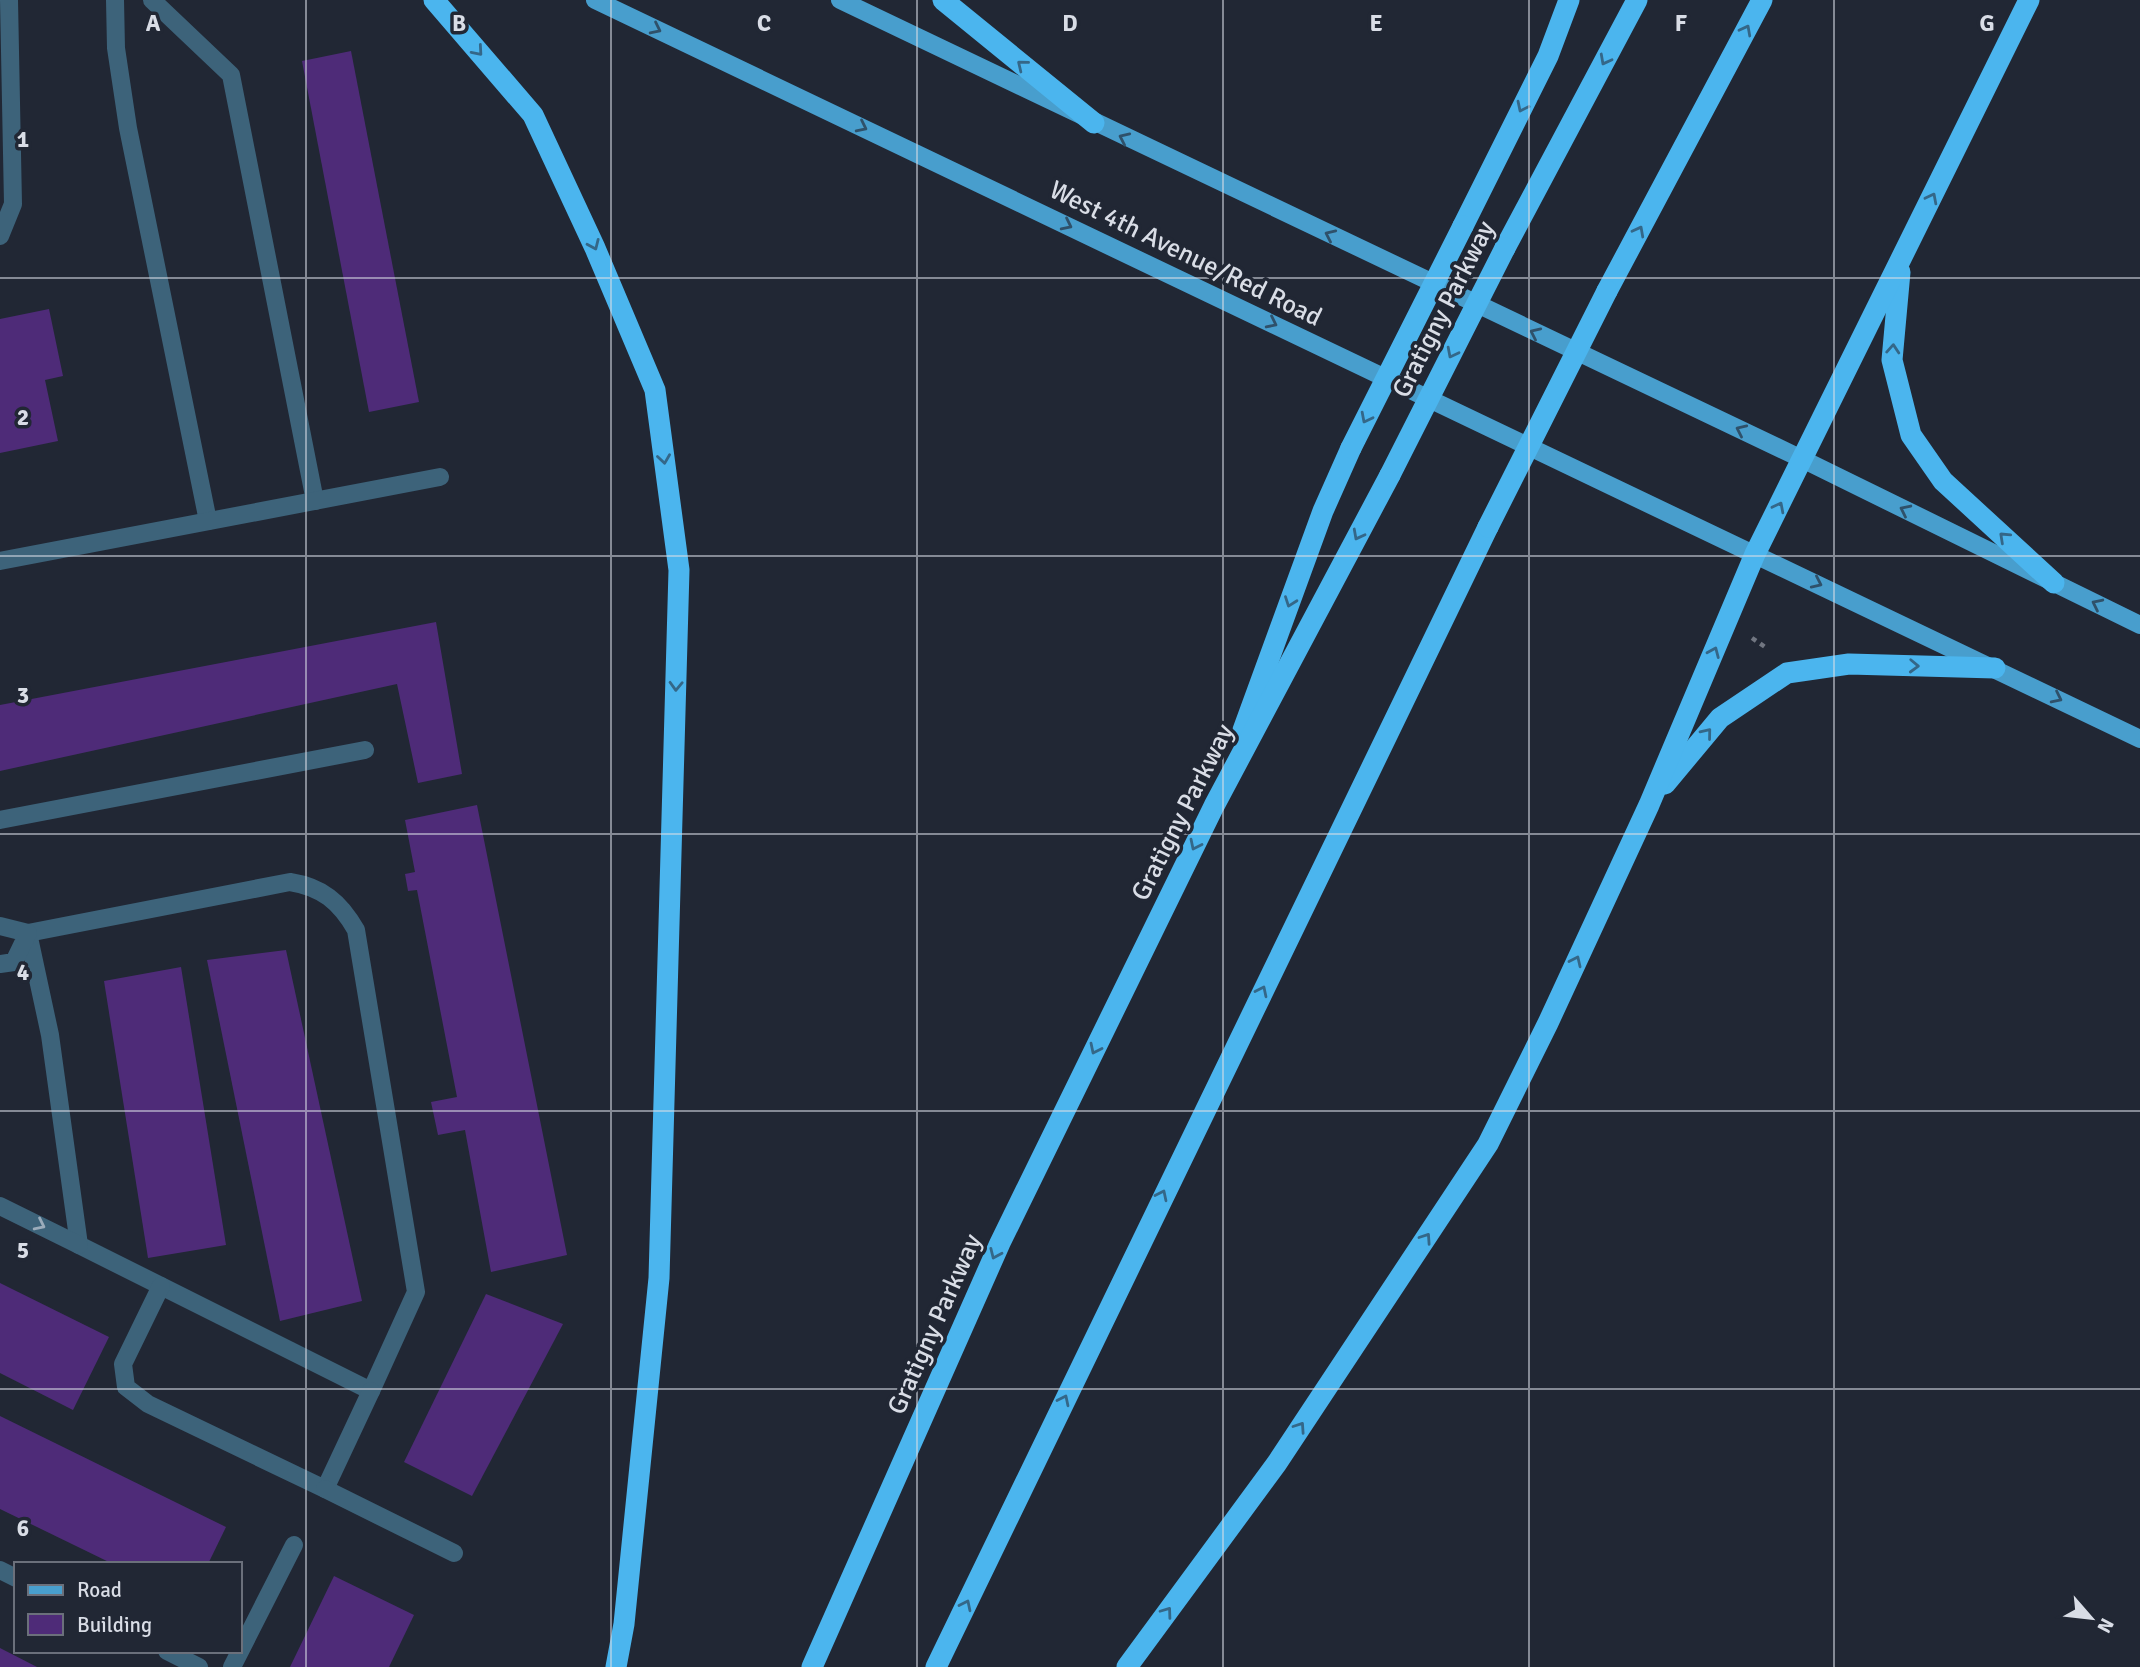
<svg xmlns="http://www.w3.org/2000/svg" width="2140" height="1667" font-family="Signika,sans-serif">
<rect width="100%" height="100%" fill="#212734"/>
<g fill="#4e2b78">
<polygon points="351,51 419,402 369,412 302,61"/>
<polygon points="49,309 63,376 45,380 58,441 0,453 0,319"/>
<polygon points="436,622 462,774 418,783 397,684 0,771 0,705"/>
<polygon points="477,805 567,1255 491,1272 465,1130 438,1135 431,1102 457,1097 417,890 408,891 405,874 415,872 405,820"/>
<polygon points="286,950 362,1301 280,1321 207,960"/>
<polygon points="181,967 226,1245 148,1258 104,981"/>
<polygon points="0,1283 109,1337 73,1410 0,1373"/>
<polygon points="486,1294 563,1324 472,1496 404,1462"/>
<polygon points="0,1416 226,1527 208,1564 113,1564 0,1509"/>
<polygon points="334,1576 414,1615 389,1667 290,1667"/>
<polygon points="0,1648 37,1667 0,1667"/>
</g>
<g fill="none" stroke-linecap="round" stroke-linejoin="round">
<polyline stroke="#717681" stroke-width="4.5" stroke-dasharray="5 5" stroke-linecap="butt" points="1752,638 1768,649"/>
<g stroke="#3d637a" stroke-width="18">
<polyline points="0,236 13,204 9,0"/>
<polyline points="0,820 365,750"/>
</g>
<g stroke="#3d637a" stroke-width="18">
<polyline points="115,0 116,48 128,128 208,521"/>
<polyline points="152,0 231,75 315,501"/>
<polyline points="0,561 440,477"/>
<path d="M290,882C322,887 340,902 356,930L416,1292L371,1391L79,1245L50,1035L28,933Z"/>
<polyline points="0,926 28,933 14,962 0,964"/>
<polyline points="0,1206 79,1245"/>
<polyline points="161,1286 123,1364 126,1387 148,1404 325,1489 371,1391"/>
<polyline points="325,1489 454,1553"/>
<polyline points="0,1570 16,1578"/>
<polyline points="167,1651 199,1667"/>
<polyline points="232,1667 294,1545"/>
</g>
<g stroke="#489ecd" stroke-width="18">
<polyline points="595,0 2140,739"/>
<polyline points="840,0 1802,459 2140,625"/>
</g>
<g stroke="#4bb5ee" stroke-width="21">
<polyline points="434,0 533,115 595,248 655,390 679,570 659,1278 624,1624 616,1667"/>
<polyline points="943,0 1094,123"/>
<polyline points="1463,226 1548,56 1569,0"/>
<polyline points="1505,248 1637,0"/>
<polyline points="1900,272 1892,360 1911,435 1943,481 2054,583"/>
<polyline points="1607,291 1762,0"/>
<polyline points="1243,730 1323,511 1351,448"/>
<polyline points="1665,784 1720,718 1787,673 1849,664 1995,668"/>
<polyline points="812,1667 1000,1243 1214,806 1390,475"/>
<polyline points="936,1667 1488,527"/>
<polyline points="1127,1667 1277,1463 1488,1144 1548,1023 1649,805 1755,554 2029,0"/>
</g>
<g stroke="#4bb5ee" stroke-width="21">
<polyline points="1351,448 1463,226"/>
<polyline points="1390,475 1505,248"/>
<polyline points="1488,527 1607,291"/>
</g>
</g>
<defs><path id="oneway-chevron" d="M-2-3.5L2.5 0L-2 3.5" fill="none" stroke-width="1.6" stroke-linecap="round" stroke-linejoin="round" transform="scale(1.75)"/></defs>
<g stroke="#2f516a">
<use href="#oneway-chevron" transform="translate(656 29) rotate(26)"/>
<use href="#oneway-chevron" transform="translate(862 127) rotate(26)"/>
<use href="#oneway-chevron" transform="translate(1124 138) rotate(-155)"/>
<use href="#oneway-chevron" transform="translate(1067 225) rotate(26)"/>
<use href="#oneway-chevron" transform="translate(1330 235) rotate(-155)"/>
<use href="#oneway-chevron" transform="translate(1272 323) rotate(26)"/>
<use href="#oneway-chevron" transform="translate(1535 333) rotate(-155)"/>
<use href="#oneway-chevron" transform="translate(1741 430) rotate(-155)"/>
<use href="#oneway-chevron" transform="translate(1905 510) rotate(-154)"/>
<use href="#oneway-chevron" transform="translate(1817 583) rotate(25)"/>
<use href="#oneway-chevron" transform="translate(2097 604) rotate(-154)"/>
<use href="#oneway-chevron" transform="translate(2057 698) rotate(26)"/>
</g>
<g stroke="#346788">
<use href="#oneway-chevron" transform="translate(1746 30) rotate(-62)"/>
<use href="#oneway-chevron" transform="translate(478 51) rotate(49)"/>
<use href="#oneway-chevron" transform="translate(1605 60) rotate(118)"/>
<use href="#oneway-chevron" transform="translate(1022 65) rotate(-141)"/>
<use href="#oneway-chevron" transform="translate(1522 107) rotate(116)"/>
<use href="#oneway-chevron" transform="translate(1932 198) rotate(-63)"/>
<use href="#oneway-chevron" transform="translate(1639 231) rotate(-62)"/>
<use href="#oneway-chevron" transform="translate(594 245) rotate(66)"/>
<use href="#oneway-chevron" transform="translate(1893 349) rotate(-86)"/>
<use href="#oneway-chevron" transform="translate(1452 353) rotate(117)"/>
<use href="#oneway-chevron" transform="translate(1366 418) rotate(117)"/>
<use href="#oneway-chevron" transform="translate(664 459) rotate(82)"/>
<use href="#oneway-chevron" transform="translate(1779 507) rotate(-63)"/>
<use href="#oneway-chevron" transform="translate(1358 535) rotate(118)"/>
<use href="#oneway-chevron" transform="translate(2004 537) rotate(-137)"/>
<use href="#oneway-chevron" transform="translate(1290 602) rotate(110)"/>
<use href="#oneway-chevron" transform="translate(1714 652) rotate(-67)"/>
<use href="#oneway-chevron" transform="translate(1914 666) rotate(2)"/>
<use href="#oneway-chevron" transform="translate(676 686) rotate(92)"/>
<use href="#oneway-chevron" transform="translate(1707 733) rotate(-51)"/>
<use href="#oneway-chevron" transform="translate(1195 845) rotate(116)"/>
<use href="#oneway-chevron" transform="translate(1576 961) rotate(-65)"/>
<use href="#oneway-chevron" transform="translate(1262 991) rotate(-64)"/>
<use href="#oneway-chevron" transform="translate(1095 1049) rotate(116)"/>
<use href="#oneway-chevron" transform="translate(1162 1195) rotate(-64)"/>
<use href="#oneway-chevron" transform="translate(1426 1238) rotate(-56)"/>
<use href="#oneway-chevron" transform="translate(995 1254) rotate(114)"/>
<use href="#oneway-chevron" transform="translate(1064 1400) rotate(-64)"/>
<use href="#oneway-chevron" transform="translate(1300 1427) rotate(-56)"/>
<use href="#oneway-chevron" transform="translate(966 1605) rotate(-64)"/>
<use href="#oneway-chevron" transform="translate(1167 1612) rotate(-54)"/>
</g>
<use stroke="#9bacbb" href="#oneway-chevron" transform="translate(40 1225) rotate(26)"/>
<path fill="none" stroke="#d9dde6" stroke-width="2" stroke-opacity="0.55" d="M306,0V1667M611,0V1667M917,0V1667M1223,0V1667M1529,0V1667M1834,0V1667M0,278H2140M0,556H2140M0,834H2140M0,1111H2140M0,1389H2140"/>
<g text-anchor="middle" stroke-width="7" stroke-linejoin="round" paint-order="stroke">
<g font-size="26" fill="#d9dde6" stroke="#212734">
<text transform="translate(1186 253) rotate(26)" y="9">West 4th Avenue/Red Road</text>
<text transform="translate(1443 309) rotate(-63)" y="9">Gratigny Parkway</text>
<text transform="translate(1182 812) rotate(-63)" y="9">Gratigny Parkway</text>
<text transform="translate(934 1324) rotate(-66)" y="9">Gratigny Parkway</text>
</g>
</g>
<g font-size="23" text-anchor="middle" font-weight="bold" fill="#d9dde6" stroke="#212734" stroke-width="7" stroke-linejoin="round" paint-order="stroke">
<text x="153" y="31">A</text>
<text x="459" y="31">B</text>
<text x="764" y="31">C</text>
<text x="1070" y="31">D</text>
<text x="1376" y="31">E</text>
<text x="1681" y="31">F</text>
<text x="1987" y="31">G</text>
<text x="23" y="147">1</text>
<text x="23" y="425">2</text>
<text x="23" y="703">3</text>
<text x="23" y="980">4</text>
<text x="23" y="1258">5</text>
<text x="23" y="1536">6</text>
</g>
<rect x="14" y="1562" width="228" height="91" fill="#212734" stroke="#6b707b" stroke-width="2"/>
<rect x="28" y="1585" width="35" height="10" fill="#489ecd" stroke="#6b707b" stroke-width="2"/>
<text x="77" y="1597" font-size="21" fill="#d9dde6">Road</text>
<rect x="28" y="1614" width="35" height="21" fill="#4e2b78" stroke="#6b707b" stroke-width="2"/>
<text x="77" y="1632" font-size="21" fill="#d9dde6">Building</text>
<g transform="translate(2091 1618) rotate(118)" stroke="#212734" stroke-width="5" paint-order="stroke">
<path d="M0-5L12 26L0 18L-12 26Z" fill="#d9dde6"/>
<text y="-10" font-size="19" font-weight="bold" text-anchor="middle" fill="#d9dde6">N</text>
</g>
</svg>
